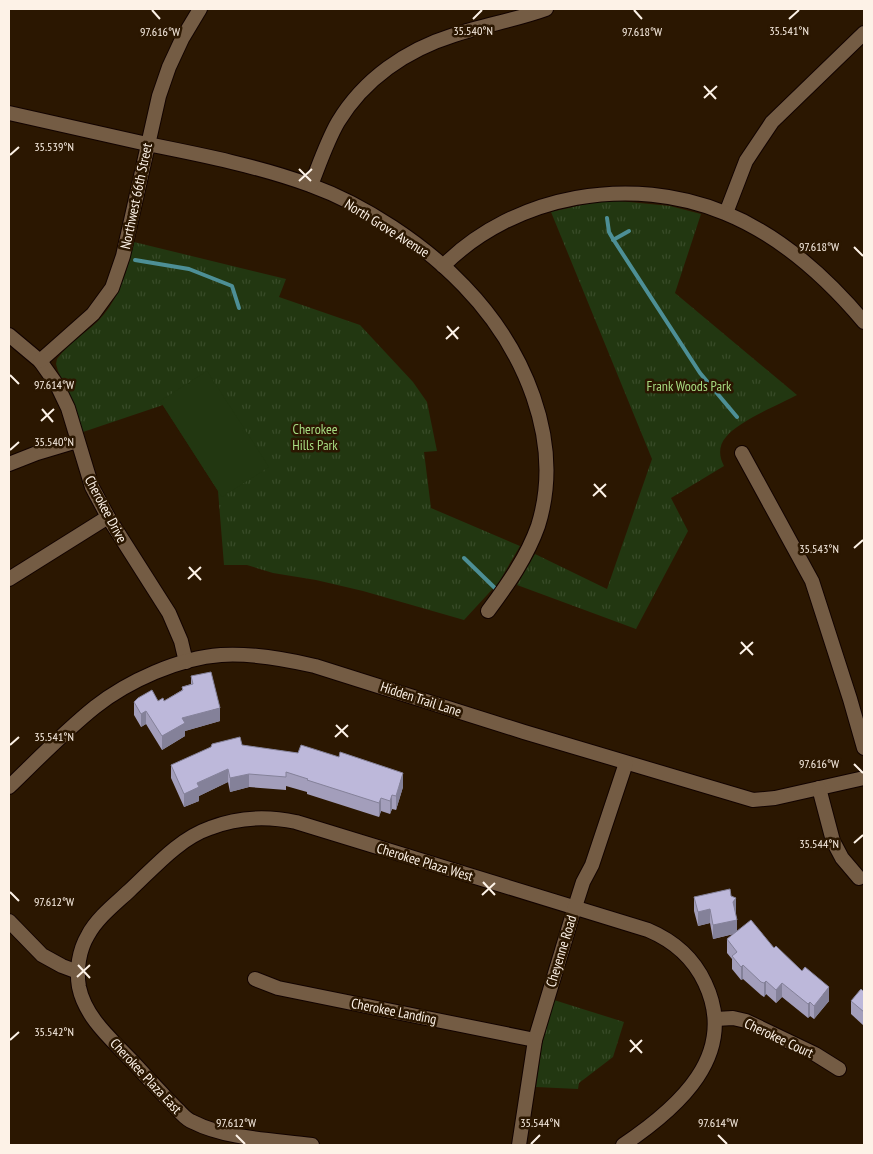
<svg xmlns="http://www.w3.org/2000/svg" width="873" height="1154" font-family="'PT Sans Narrow',sans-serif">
<defs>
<pattern id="grass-tufts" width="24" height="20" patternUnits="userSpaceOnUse" patternTransform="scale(1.25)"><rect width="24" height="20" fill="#223711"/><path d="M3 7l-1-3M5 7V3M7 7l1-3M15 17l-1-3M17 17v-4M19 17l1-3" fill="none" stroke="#384b28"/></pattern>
</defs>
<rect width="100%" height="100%" fill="#2b1701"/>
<g fill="url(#grass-tufts)">
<path d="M619,201L670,206L701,214L675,293L797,395C778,405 739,421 726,437C718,446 719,457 724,466L671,498L688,531L636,629L517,585L535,554L607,589L652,459L551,212L595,202Z"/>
<path d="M134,242L286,279L279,297L360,325L413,382L427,402L437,451L424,452L431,508L520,546L499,582L464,620L363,591L316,580L273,573L247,565H224L218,491L163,405L83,432L74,404L58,371L56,364L57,359C68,344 84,334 97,322C119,300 127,272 134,242Z"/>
<polygon points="554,1000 624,1022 613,1057 579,1083 578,1089 536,1087 542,1045"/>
</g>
<polygon fill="#223711" points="207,371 269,467 222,497 160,401"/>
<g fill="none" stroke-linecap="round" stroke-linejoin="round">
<g stroke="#4d8f96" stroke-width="4">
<polyline points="607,218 609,232 613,239 700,373 737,417"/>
<polyline points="613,240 629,231"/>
<polyline points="135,260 189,269 227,284 232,286 239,308"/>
<polyline points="464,558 499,592"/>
</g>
<defs>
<g id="street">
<path d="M9,113C55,123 101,134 147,144C202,155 258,166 310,185C365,205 424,244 464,286C523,347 565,440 538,526C527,557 508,584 488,611"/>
<path d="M311,185C319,165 327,141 338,122C364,79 406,50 454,35C484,25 516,20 546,9"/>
<polyline points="726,213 746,161 772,122 864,33"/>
<path d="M443,266C515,194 632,174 725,213C779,235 827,278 864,322"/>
<polyline points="9,335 40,361 57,385 68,408 92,487 108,517 169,613 181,641 186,662"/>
<polyline points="40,361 93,314 112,288 123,256 159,96 169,67 182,39 200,9"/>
<polyline points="742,453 812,581 850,699 864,748"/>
<polyline points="9,464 37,453 77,441"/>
<polyline points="9,579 108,517"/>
<path d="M9,787C37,760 65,731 95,707C128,681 179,658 221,655C251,653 285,659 315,666L524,732L753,800L775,798L864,778"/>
<polyline points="819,788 833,841 842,858 859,878"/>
<polyline points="9,921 42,955 62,966 78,972"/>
<polyline points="255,979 278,988 535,1040"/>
<polyline points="716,1019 733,1018 746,1021 815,1054 839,1069"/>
<path d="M312,1145C275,1140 226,1139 193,1122C187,1120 183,1115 178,1110C162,1094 147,1077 131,1060C111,1039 85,1017 79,987C76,970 79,950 88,935C97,918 115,904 129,891C153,869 178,839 210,828C238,817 267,816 296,822L648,930C674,941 693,957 705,983C739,1055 678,1108 623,1145"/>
<polyline points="519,1145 535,1040 575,907 583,882 592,865 626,763"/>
</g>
</defs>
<use href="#street" stroke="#120300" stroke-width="16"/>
<use href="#street" stroke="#745c44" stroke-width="14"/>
</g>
<g fill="#a39ebb">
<polygon points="191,676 220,721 185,731 185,736 162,750 146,724 141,727 134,715 134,702 164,701 182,690 182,687 191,684"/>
<polygon points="242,745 298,753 403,787 396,810 392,809 390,814 381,811 379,817 307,794 307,792 286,786 286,790 249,787 230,792 228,782 199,796 199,801 184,807 171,778 171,765"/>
<polygon points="694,897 736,912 735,913 737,932 774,948 829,1001 814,1019 810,1016 808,1018 782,997 776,1003 766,994 764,997 761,995 743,979 741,980 732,969 732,959 727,953 727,939 734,934 713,939 710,923 698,926 694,911"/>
<polygon points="864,992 864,1026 851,1014 851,1001"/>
</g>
<g fill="#848199">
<polygon points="220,708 220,721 185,731 185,736 162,750 162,736 182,718"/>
<polygon points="146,711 146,724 141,727 141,714"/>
<polygon points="228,769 228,782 199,796 199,801 184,807 184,794 197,783"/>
<polygon points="403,773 403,787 396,810 396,796"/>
<polygon points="249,774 249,787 230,792 230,778"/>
<polygon points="392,795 392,809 390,814 390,801"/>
<polygon points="381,798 381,811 379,817 379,803"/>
<polygon points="736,898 736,912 733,916 733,902"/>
<polygon points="710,909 710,923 698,926 698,912"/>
<polygon points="737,920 737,933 713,939 713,925"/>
<polygon points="743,965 743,979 741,980 741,967"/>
<polygon points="766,981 766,994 764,997 764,983"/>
<polygon points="782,983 782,997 776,1003 776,990"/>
<polygon points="829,987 829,1001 814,1019 814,1006"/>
<polygon points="810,1002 810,1016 808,1018 808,1004"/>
</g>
<g fill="#bdb8da" stroke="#848199">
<polygon points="211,672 220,708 182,718 185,723 162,736 146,711 141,714 134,702 138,698 152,690 158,701 163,698 164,701 183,690 182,687 193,684 191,676"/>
<polygon points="240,737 242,745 298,753 301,745 339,757 340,752 403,773 396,796 392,795 390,801 381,798 379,803 307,780 308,779 286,772 286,777 249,774 230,778 228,769 197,783 199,787 184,794 171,765 211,747 212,744"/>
<polygon points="730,889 731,896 736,898 733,902 737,920 713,925 710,909 698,912 694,897"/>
<polygon points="751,920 774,948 776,946 802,971 805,967 829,987 814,1006 810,1002 808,1004 782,983 776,990 766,981 764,983 761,982 743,965 741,967 732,956 737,952 727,939"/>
<polygon points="861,989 864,992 864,1012 851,1001"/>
</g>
<path fill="none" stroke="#fdf2e7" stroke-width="2" d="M152,10L160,19M634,10L642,19M473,19L482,10M789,19L799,10M704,86L716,99M704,98L717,86M10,155L19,147M299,169L311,181M299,181L312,169M854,247L863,256M447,326L458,339M446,339L459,327M10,375L19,384M42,409L53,422M41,421L54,409M10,450L19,442M594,484L606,497M593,496L606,484M854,548L863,540M189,567L201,580M188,579L201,567M741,642L753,655M740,654L753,642M336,725L348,737M335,737L348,725M10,745L19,737M854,764L863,773M854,843L863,835M483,882L495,895M10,892L19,901M482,895L495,883M78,965L90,978M77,977L90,965M10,1040L19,1032M630,1040L642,1053M630,1052L642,1040M236,1135L245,1144M718,1135L727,1144M531,1144L540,1135"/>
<g text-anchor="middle" stroke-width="5" stroke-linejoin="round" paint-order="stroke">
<g font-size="14" fill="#fdf2e7" stroke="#2b1701">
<text transform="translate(136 196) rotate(-78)" y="5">Northwest 66th Street</text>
<text transform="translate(387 228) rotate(32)" y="5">North Grove Avenue</text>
<text transform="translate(106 509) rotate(62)" y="5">Cherokee Drive</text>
<text transform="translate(421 699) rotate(18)" y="5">Hidden Trail Lane</text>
<text transform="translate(425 862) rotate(17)" y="5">Cherokee Plaza West</text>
<text transform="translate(561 951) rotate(-73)" y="5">Cheyenne Road</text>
<text transform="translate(394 1011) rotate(11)" y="5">Cherokee Landing</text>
<text transform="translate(779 1038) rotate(25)" y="5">Cherokee Court</text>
<text transform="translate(146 1076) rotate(47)" y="5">Cherokee Plaza East</text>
</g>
<g font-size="14" fill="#a7db81" stroke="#2b1701">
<text x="689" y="391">Frank Woods Park</text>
<text x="315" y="434">Cherokee<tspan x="315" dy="16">Hills Park</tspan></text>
</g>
</g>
<g font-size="12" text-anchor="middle" fill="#fdf2e7" stroke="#2b1701" stroke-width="5" stroke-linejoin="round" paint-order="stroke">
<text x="473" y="35">35.540°N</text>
<text x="789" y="35">35.541°N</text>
<text x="160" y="36">97.616°W</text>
<text x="642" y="36">97.618°W</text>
<text x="54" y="151">35.539°N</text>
<text x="819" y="251">97.618°W</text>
<text x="54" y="389">97.614°W</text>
<text x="54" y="446">35.540°N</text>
<text x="819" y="553">35.543°N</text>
<text x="54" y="741">35.541°N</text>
<text x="819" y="768">97.616°W</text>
<text x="819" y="848">35.544°N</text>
<text x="54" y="906">97.612°W</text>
<text x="54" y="1036">35.542°N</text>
<text x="236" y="1127">97.612°W</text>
<text x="718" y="1127">97.614°W</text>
<text x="540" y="1127">35.544°N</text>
</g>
<rect width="873" height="1154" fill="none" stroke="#fdf2e7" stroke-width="20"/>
</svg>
